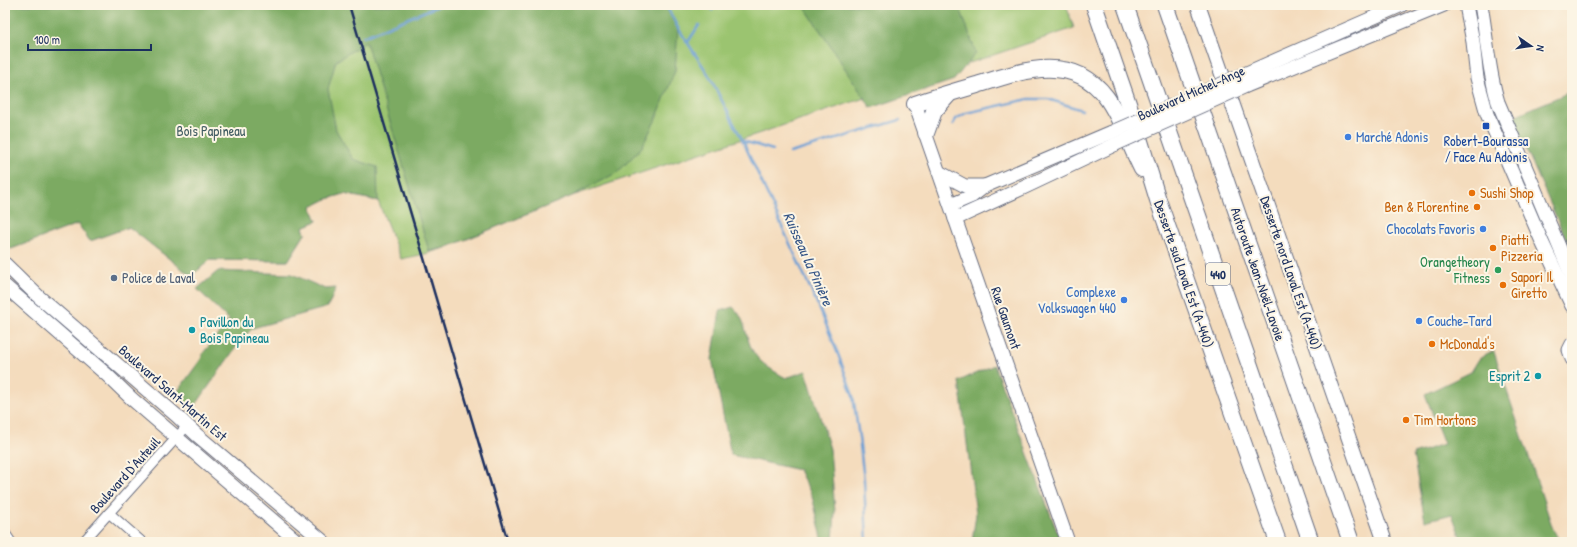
<svg xmlns="http://www.w3.org/2000/svg" width="1577" height="547" font-family="'Patrick Hand',sans-serif">
<rect width="100%" height="100%" fill="#fcf5e5"/>
<filter id="ink" filterUnits="userSpaceOnUse"><feTurbulence type="fractalNoise" baseFrequency=".025" numOctaves="2"/><feDisplacementMap in="SourceGraphic" scale="8" xChannelSelector="R" yChannelSelector="G"/><feConvolveMatrix kernelMatrix="1 2 1 2 8 2 1 2 1" color-interpolation-filters="sRGB"/></filter>
<filter id="wash" filterUnits="userSpaceOnUse"><feTurbulence type="fractalNoise" baseFrequency=".012" numOctaves="4" result="noise"/><feDisplacementMap in="SourceGraphic" scale="16" xChannelSelector="R" yChannelSelector="G"/><feGaussianBlur stdDeviation="0.9" result="paint"/><feColorMatrix in="noise" values="0 0 0 0 0 0 0 0 0 0 0 0 0 0 0 0 0 1.4 0 .05"/><feComposite in="paint" operator="in"/></filter>
<g filter="url(#wash)">
<rect width="100%" height="100%" fill="#f4dcbd"/>
<polygon fill="#9bc470" stroke="#5b7a67" points="5,5 1066,5 1074,28 572,196 445,248 425,254 401,259 378,201 344,194 327,199 311,207 317,221 303,227 305,234 288,261 210,260 191,276 129,227 90,241 78,224 11,249 5,244"/>
<g fill="#7caa62" stroke="#4c6c60">
<polygon points="5,5 666,5 678,28 675,71 657,117 642,147 618,172 572,196 445,248 429,251 366,42 336,61 328,89 336,130 353,159 377,167 378,201 344,194 327,199 311,207 317,221 303,227 305,234 288,261 210,260 191,276 129,227 90,241 78,224 11,249 5,244"/>
<polygon points="807,5 959,5 976,53 954,80 871,108 806,9"/>
<polygon points="1572,91 1572,253 1512,117"/>
<polygon points="218,271 292,274 325,289 336,288 328,307 253,328 241,340 193,409 175,395 201,359 203,353 220,333 220,323 230,321 197,289"/>
<path d="M733,307C748,321 744,337 754,353C761,364 775,372 786,378L806,371L830,449L835,512L833,542H823L812,496L799,470L731,455L712,359L720,311Z"/>
<polygon points="1494,352 1553,529 1560,542 1462,542 1452,514 1425,521 1413,454 1444,444 1425,394 1471,372 1479,359 1488,353"/>
<polygon points="994,365 1061,542 972,542 976,514 959,381"/>
</g>
<g fill="none" stroke-linecap="round" stroke-linejoin="round">
<g stroke="#689dd4" stroke-width="2.5">
<polyline points="666,5 678,28 708,74 743,141 821,312 838,354 853,396 859,437 864,480 867,542"/>
<polyline points="712,10 715,5"/>
<polyline points="363,37 440,5"/>
<polyline points="688,42 699,25"/>
<polyline points="953,124 956,119 966,113 1029,99 1048,99 1082,110"/>
<polyline points="743,141 773,150"/>
<polyline points="790,153 900,120"/>
</g>
</g>
</g>
<g filter="url(#ink)">
<g fill="none" stroke-linecap="round" stroke-linejoin="round">
<defs>
<g id="street">
<polyline points="109,513 142,542"/>
<polyline points="5,533 11,542"/>
<polyline points="83,542 187,426"/>
</g>
<g id="secondary">
<polyline points="1466,5 1473,42 1477,78 1487,114 1543,244 1572,306"/>
<path d="M1481,5C1487,37 1488,70 1498,102L1572,277"/>
<polyline points="1242,75 1402,5"/>
<polyline points="1246,86 1444,5"/>
<polyline points="915,104 1068,542"/>
<polyline points="939,172 965,186 985,186"/>
<polyline points="951,205 972,196 985,186 1112,132"/>
<polyline points="955,219 1025,187 1116,144"/>
<polyline points="5,264 39,297 177,416 197,435 324,542"/>
<polyline points="5,286 107,375 132,399 298,542"/>
<polyline points="1572,344 1569,350 1572,359"/>
</g>
<polyline id="primary" points="1198,5 1385,542"/>
<g id="highway">
<polyline points="1094,5 1132,115 1158,200 1278,542"/>
<polyline points="1125,5 1311,542"/>
<polyline points="1165,5 1351,542"/>
<path d="M915,104C936,97 956,91 977,85C1021,71 1072,52 1106,97C1121,117 1130,146 1142,169"/>
<polyline points="926,133 934,111 949,94"/>
</g>
</defs>
<use href="#street" stroke="#676c7f" stroke-width="11"/>
<use href="#secondary" stroke="#676c7f" stroke-width="15"/>
<use href="#primary" stroke="#676c7f" stroke-width="16"/>
<use href="#highway" stroke="#676c7f" stroke-width="18"/>
<use href="#street" stroke="#fff" stroke-width="9"/>
<use href="#secondary" stroke="#fff" stroke-width="13"/>
<use href="#primary" stroke="#fff" stroke-width="14"/>
<use href="#highway" stroke="#fff" stroke-width="16"/>
<polyline stroke="#1b2f5e" stroke-width="2.5" points="349,5 508,542"/>
<defs>
<g id="secondary-bridge">
<polyline points="1112,132 1242,75"/>
<polyline points="1116,144 1246,86"/>
</g>
</defs>
<use href="#secondary-bridge" stroke="#676c7f" stroke-width="15" stroke-linecap="butt"/>
<use href="#secondary-bridge" stroke="#fff" stroke-width="13"/>
</g>
</g>
<rect fill="#1a4fb4" stroke="#fcf5e5" stroke-width="1.5" x="1482" y="122" width="8" height="8" rx="2"/>
<g fill="#3f7fe0" stroke="#fcf5e5" stroke-width="1.5">
<circle cx="1348" cy="137" r="4"/>
<circle cx="1483" cy="229" r="4"/>
<circle cx="1124" cy="300" r="4"/>
<circle cx="1419" cy="321" r="4"/>
</g>
<g fill="#e8710a" stroke="#fcf5e5" stroke-width="1.5">
<circle cx="1472" cy="193" r="4"/>
<circle cx="1477" cy="207" r="4"/>
<circle cx="1493" cy="248" r="4"/>
<circle cx="1503" cy="285" r="4"/>
<circle cx="1432" cy="344" r="4"/>
<circle cx="1406" cy="420" r="4"/>
</g>
<circle fill="#2e9e5b" stroke="#fcf5e5" stroke-width="1.5" cx="1498" cy="270" r="4"/>
<circle fill="#5c6f8a" stroke="#fcf5e5" stroke-width="1.5" cx="114" cy="278" r="4"/>
<g fill="#0f9aa8" stroke="#fcf5e5" stroke-width="1.5">
<circle cx="192" cy="330" r="4"/>
<circle cx="1538" cy="376" r="4"/>
</g>
<g text-anchor="middle" stroke-width="4" stroke-linejoin="round" paint-order="stroke">
<rect fill="#fcf5e5" stroke="#5e6a86" stroke-width="1" x="1206" y="263" width="24" height="22" rx="3"/>
<g font-size="13" font-weight="bold" fill="#1b2f5e">
<text x="1218" y="279">440</text>
</g>
<g font-size="14" fill="#1b2f5e" stroke="#fcf5e5">
<text transform="translate(1191 93) rotate(-24)" y="5">Boulevard Michel-Ange</text>
<text transform="translate(1291 273) rotate(71)" y="5">Desserte nord Laval Est (A-440)</text>
<text transform="translate(1184 274) rotate(71)" y="5">Desserte sud Laval Est (A-440)</text>
<text transform="translate(1258 274) rotate(71)" y="5">Autoroute Jean-Noël-Lavoie</text>
<text transform="translate(1006 318) rotate(71)" y="5">Rue Gaumont</text>
<text transform="translate(173 393) rotate(41)" y="5">Boulevard Saint-Martin Est</text>
<text transform="translate(125 475) rotate(-48)" y="5">Boulevard D'Auteuil</text>
</g>
<g font-size="14" fill="#415c63" stroke="#fcf5e5">
<text x="211" y="136">Bois Papineau</text>
</g>
<g font-size="14" fill="#366cbe" stroke="#fcf5e5" text-anchor="start">
<text x="1356" y="142">Marché Adonis</text>
<text x="1475" y="234" text-anchor="end">Chocolats Favoris</text>
<text x="1116" y="297" text-anchor="end">Complexe<tspan x="1116" dy="16">Volkswagen 440</tspan></text>
<text x="1427" y="326">Couche-Tard</text>
</g>
<g font-size="14" fill="#164399" stroke="#fcf5e5">
<text x="1486" y="146">Robert-Bourassa<tspan x="1486" dy="16">/ Face Au Adonis</tspan></text>
</g>
<g font-size="14" fill="#c56008" stroke="#fcf5e5" text-anchor="start">
<text x="1480" y="198">Sushi Shop</text>
<text x="1469" y="212" text-anchor="end">Ben &amp; Florentine</text>
<text x="1501" y="245">Piatti<tspan x="1501" dy="16">Pizzeria</tspan></text>
<text x="1511" y="282">Sapori Il<tspan x="1511" dy="16">Giretto</tspan></text>
<text x="1440" y="349">McDonald's</text>
<text x="1414" y="425">Tim Hortons</text>
</g>
<g font-size="14" fill="#27864d" stroke="#fcf5e5" text-anchor="end">
<text x="1490" y="267">Orangetheory<tspan x="1490" dy="16">Fitness</tspan></text>
</g>
<g font-size="14" fill="#4e5e75" stroke="#fcf5e5" text-anchor="start">
<text x="122" y="283">Police de Laval</text>
</g>
<g font-size="14" fill="#0d838f" stroke="#fcf5e5" text-anchor="start">
<text x="200" y="327">Pavillon du<tspan x="200" dy="16">Bois Papineau</tspan></text>
<text x="1530" y="381" text-anchor="end">Esprit 2</text>
</g>
<g font-size="15" font-style="italic" fill="#365687" stroke="#fcf5e5">
<text transform="translate(808 259) rotate(66)" y="5">Ruisseau la Pinière</text>
</g>
</g>
<rect width="1577" height="547" fill="none" stroke="#fcf5e5" stroke-width="20"/>
<g transform="translate(1531 46) rotate(103)" stroke="#fcf5e5" stroke-width="3" paint-order="stroke">
<path d="M0-3L7 15L0 10L-7 15Z" fill="#1b2f5e"/>
<text y="-6" font-size="11" font-weight="bold" text-anchor="middle" fill="#1b2f5e">N</text>
</g>
<path d="M28 44v6h123v-6" fill="none" stroke="#1b2f5e" stroke-width="2"/>
<text x="34" y="44" font-size="12" fill="#1b2f5e" stroke="#fcf5e5" stroke-width="3" paint-order="stroke">100 m</text>
</svg>
